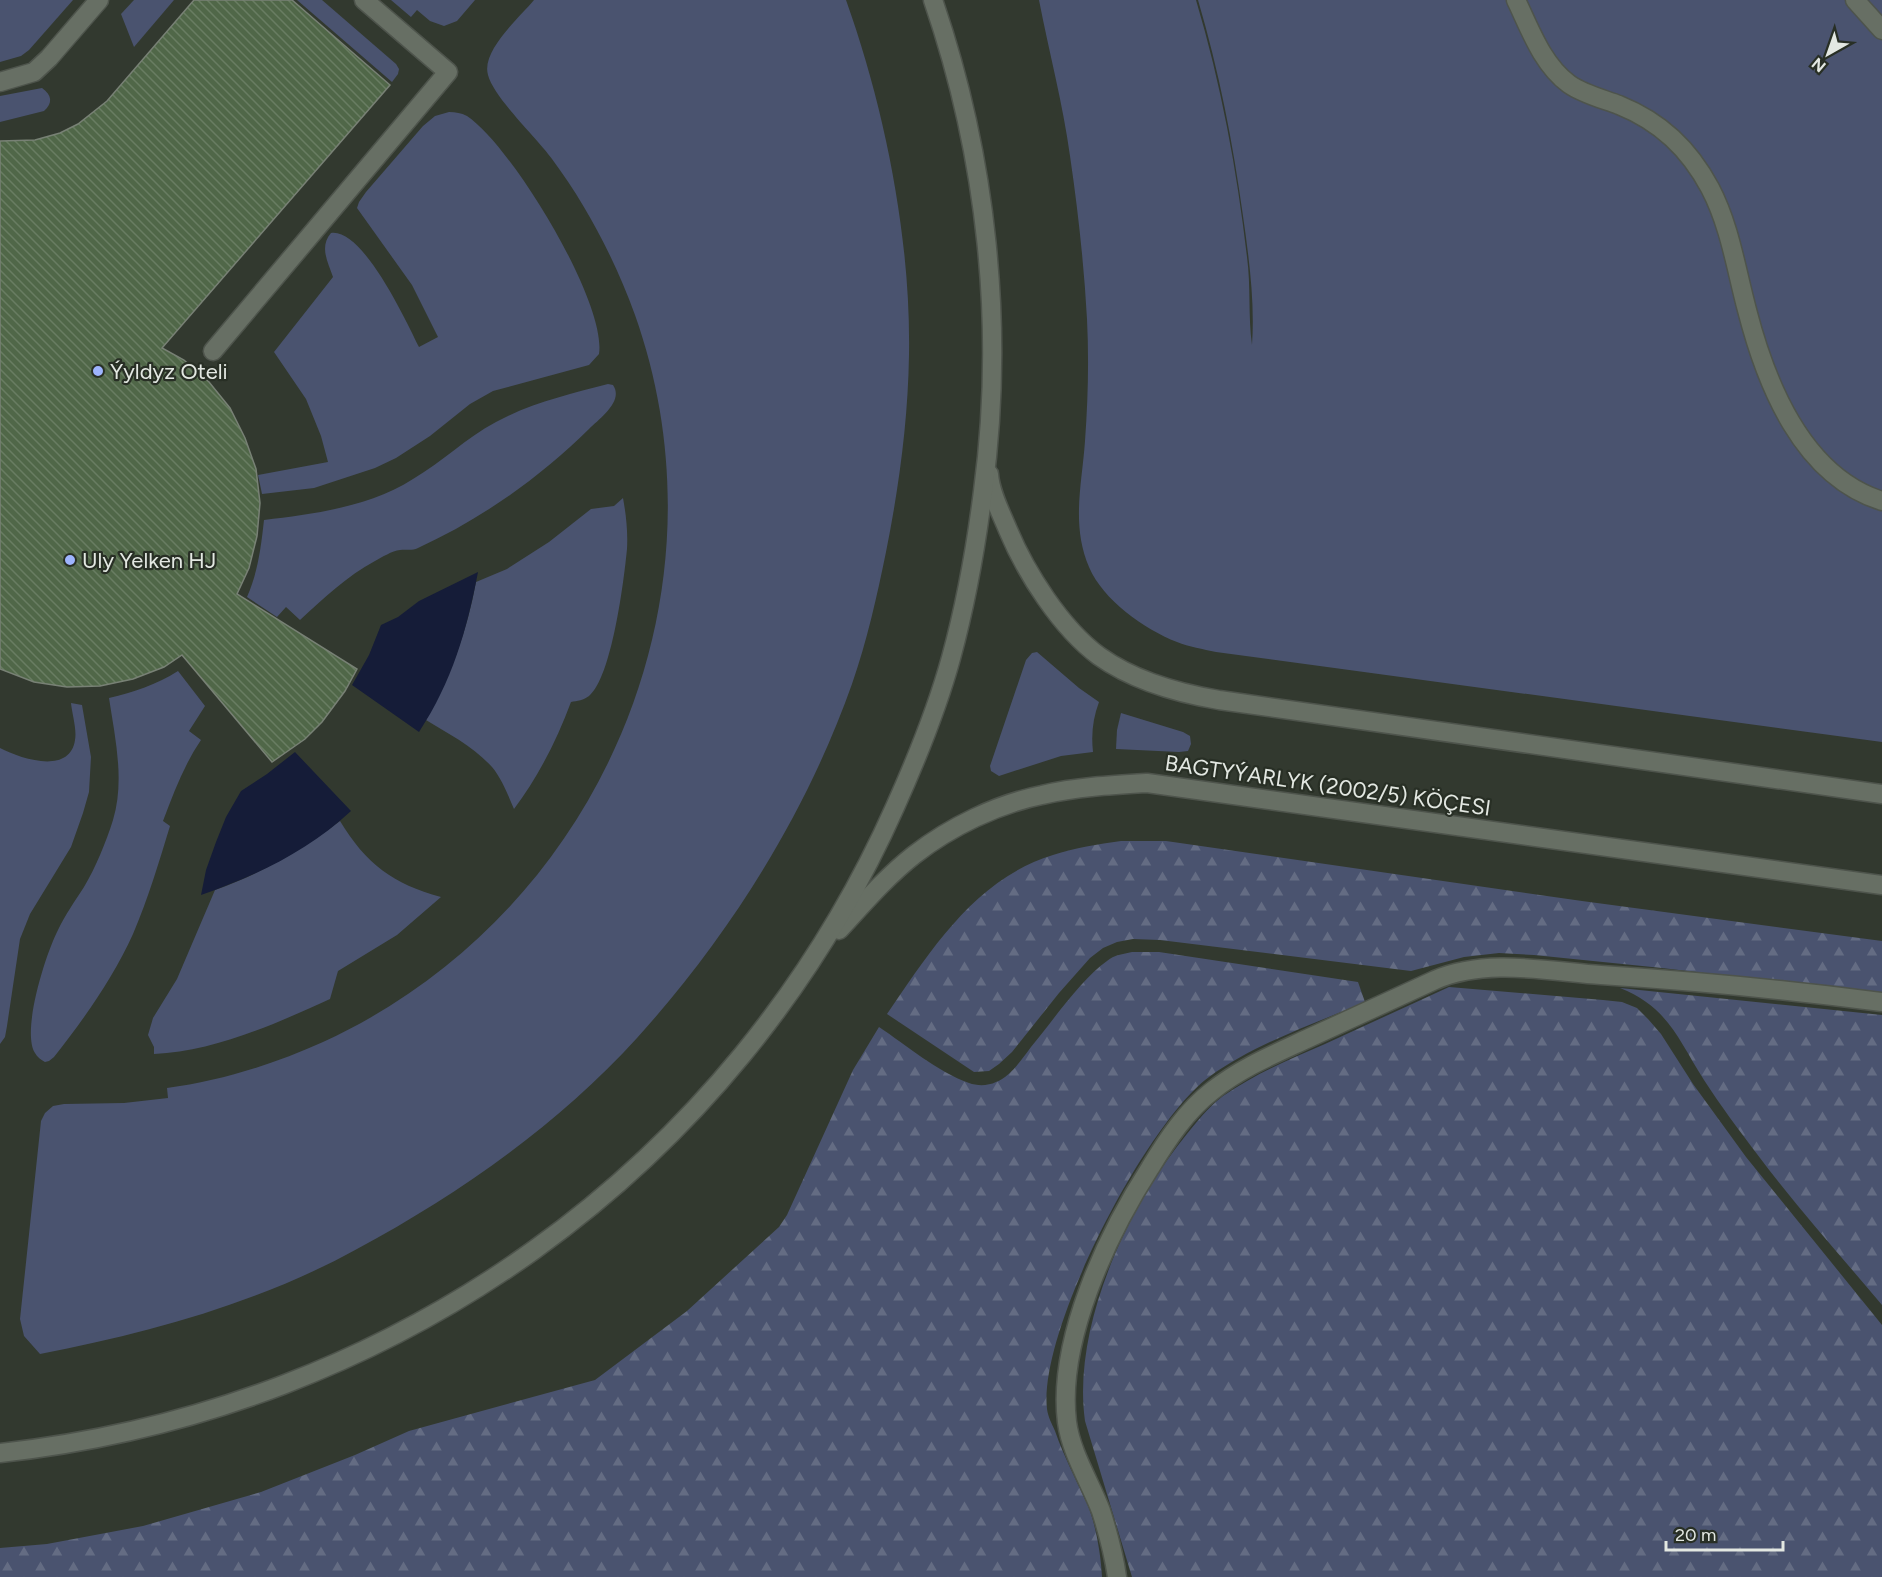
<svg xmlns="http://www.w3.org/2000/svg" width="1882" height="1577" font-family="Figtree,sans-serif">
<defs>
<pattern id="forest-firs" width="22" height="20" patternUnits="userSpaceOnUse" patternTransform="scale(1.5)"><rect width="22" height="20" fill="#4a536f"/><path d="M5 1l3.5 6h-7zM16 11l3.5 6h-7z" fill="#646c83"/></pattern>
<pattern id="building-back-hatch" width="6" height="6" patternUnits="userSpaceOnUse" patternTransform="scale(1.5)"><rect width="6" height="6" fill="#506748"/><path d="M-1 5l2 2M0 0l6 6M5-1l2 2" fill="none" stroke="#697d62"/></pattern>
</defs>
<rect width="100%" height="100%" fill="#32392f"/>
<g fill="#4a536f">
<polygon points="0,0 73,0 29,50 21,56 0,62"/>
<polygon points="134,0 174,0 134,47 121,14"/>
<polygon points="297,0 322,0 396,64 399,69 398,74 392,82"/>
<polygon points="391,0 475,0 457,21 444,26 430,21 417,10 411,17"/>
<path d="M534,0H846C885,109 911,239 909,355C908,421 899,487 886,552C877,596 867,641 852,684C806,814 730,935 637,1038C559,1124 459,1194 357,1249C259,1303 149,1333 40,1354L24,1336L20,1319L41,1121L45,1113L53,1106L64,1104L124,1103L168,1098L167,1088C221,1081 274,1064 323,1042C596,917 736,600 635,315C615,260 587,206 552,159C537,138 494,98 488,75C481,51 519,18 534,0Z"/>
<path d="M1039,0H1196C1221,84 1237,170 1247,257C1251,286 1248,316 1252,345C1255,303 1249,258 1243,216C1233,143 1219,71 1198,0H1882V742L1216,652C1203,649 1189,647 1177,642C1144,629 1103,600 1089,567C1071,525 1082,484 1085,441C1088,400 1089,360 1087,319C1084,265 1078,210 1070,156C1063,104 1049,52 1039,0Z"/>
<path d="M42,88C52,95 53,103 44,111L0,122V96Z"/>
<path d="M449,112C456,112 461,113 467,116C511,145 607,302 599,354L589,365L578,368L493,391L470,404L430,436L396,458L375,468L314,488L262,494L258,475L328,462L321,436L306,399L274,352L333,277C328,262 319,247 331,233C363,228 406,321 419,347L438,337L412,285L357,208L359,202L366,192L423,126L435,116Z"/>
<path d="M608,384L613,385C624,401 600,418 589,429C539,478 483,518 418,548C412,551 406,549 400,550C392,551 382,557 375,561C347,576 323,599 300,620L286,607L277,617L247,597C258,572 261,547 264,520C314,514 369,507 413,479C442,462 466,438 496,422C531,403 570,394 608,384Z"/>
<path d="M623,498C626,514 628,532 627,549C624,580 612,677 589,696C584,700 577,701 571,702C557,740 538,777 514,809C508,795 502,779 492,767C474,747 449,734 426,720C451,675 467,631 476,582L507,569L549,542L591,509L614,506Z"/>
<path d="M1037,652L1079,688L1099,702C1093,718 1091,734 1093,752L1061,756L999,776L991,771L990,766L1026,660L1032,653Z"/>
<path d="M178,671L205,706L189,731L201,740C184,765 174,792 163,821L170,826C159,862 148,899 133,934C113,978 84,1019 54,1057L49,1061L45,1062C41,1060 37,1057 35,1053C21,1031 46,953 58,930C65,915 75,901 84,887C96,867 106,842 113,820C125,780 115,738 109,698C134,692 156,685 178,671Z"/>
<path d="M71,703L82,705L91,757L89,792L83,813L71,847L30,914L20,939L7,1026L5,1037L0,1044V748C21,759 70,775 75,740C77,729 72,714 71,703Z"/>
<polygon points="1121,713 1183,732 1190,736 1191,744 1188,751 1179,752 1116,749 1117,730"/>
<path d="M340,821C366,864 393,884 441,897L397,935L338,971L330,999C277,1023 214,1052 154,1054V1047L148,1035L153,1018L177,979L215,890C260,874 302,850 340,821Z"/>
</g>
<g fill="url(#forest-firs)">
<path d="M1121,841H1166L1582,901L1882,941V994L1662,968L1534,955L1499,953L1464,957L1411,971L1160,940L1133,939L1117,942L1103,948L1090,958L1059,993L1012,1052L999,1064L989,1071L974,1072L887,1014C931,950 975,879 1053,855C1075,848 1098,844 1121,841Z"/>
<path d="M1132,952H1159L1358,982L1365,1002C1314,1024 1254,1044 1209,1077C1146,1123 1038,1331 1047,1409C1048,1417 1052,1424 1055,1431C1064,1457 1077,1481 1088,1506C1096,1525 1101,1556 1102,1577H0V1548L47,1544L143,1526L261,1492L355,1455L409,1431L595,1380L687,1311L779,1227L787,1215L853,1070L879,1027C906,1045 938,1072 969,1083C977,1086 988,1086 996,1082C1011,1076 1022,1059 1031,1047C1052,1022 1081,979 1107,961C1114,955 1123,954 1132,952Z"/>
<path d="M1449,987L1603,1000L1622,1002L1637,1008L1648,1019L1661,1034L1693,1084L1746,1157L1882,1325V1577H1132L1085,1421C1072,1328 1126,1211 1183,1139C1195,1124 1208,1107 1223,1096C1255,1074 1290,1059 1325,1044C1366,1025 1408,1006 1449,987Z"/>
<path d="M1620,988L1882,1015V1305C1840,1255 1796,1206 1757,1154C1739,1130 1720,1105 1704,1080C1678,1039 1668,1007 1620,988Z"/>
</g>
<g fill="#151c38">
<path d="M478,572C467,630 452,682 419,732L352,685L369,655L381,625L398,617L419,601Z"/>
<path d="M295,752L351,811C308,851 256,876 201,895L206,870L216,842L226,817L241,791L267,774Z"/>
</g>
<polygon fill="url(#building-back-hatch)" stroke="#788175" stroke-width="1.5" points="194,0 292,0 390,85 162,348 184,360 209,382 230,408 245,438 256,469 260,503 257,536 249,568 237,594 357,669 345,691 322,722 305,739 272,762 182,655 164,667 133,679 100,686 67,687 34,682 0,669 0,141 35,140 60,133 78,124 107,101"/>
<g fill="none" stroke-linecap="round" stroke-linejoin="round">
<defs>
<g id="lane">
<path d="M1516,0C1530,29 1542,64 1569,84C1583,94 1603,99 1619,105C1661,122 1689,149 1710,188C1730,226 1736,269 1747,310C1766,384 1802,476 1882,501"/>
<polyline points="1855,0 1882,30"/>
<polyline points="0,82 34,72 49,58 99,0"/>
<polyline points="213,351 448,72 364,0"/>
<path d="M1117,1577C1114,1555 1108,1533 1101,1511C1090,1482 1071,1453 1067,1422C1057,1341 1107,1235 1150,1168C1167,1140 1186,1111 1212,1091C1242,1067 1277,1053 1311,1037C1352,1018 1394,999 1435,980C1486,958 1547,971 1601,975C1695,981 1789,990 1882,1002"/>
</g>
<g id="secondary">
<path d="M989,474C990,492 1001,513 1008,530C1026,573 1061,628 1099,656C1134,681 1177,693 1219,700L1882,794"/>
<path d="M839,930C863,904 886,877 914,855C950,827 997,804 1042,795C1076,787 1112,785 1147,783L1882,885"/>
<path d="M0,1453C393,1410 734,1169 895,807C917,758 937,709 951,658C966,603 976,547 983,491C1005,327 987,157 933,0"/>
</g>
</defs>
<use href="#lane" stroke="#4e544c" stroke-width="21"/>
<use href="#secondary" stroke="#4e544c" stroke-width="21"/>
<use href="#lane" stroke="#676f64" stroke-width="18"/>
<use href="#secondary" stroke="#676f64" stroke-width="18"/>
</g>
<g fill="#9eb4fd" stroke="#282f25" stroke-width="2">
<circle cx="98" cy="371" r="6"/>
<circle cx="70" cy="560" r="6"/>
</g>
<g text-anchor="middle" stroke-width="4.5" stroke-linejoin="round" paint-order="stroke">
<g font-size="22" fill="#e3e8e2" stroke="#282f25" text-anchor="start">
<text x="110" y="379">Ýyldyz Oteli</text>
<text x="82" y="568">Uly Yelken HJ</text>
</g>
<g font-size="22" fill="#e3e8e2" stroke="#282f25">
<text transform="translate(1328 785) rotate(8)" y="8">BAGTYÝARLYK (2002/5) KÖÇESI</text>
</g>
</g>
<g transform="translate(1828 54) rotate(220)" stroke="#282f25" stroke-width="4.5" paint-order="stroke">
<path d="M0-4.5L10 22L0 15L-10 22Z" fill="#e3e8e2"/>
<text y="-9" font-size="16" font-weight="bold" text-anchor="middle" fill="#e3e8e2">N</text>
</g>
<path d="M1666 1541v9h117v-9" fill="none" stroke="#e3e8e2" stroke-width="3"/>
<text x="1675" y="1541" font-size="18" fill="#e3e8e2" stroke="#282f25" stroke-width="4.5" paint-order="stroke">20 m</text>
</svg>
